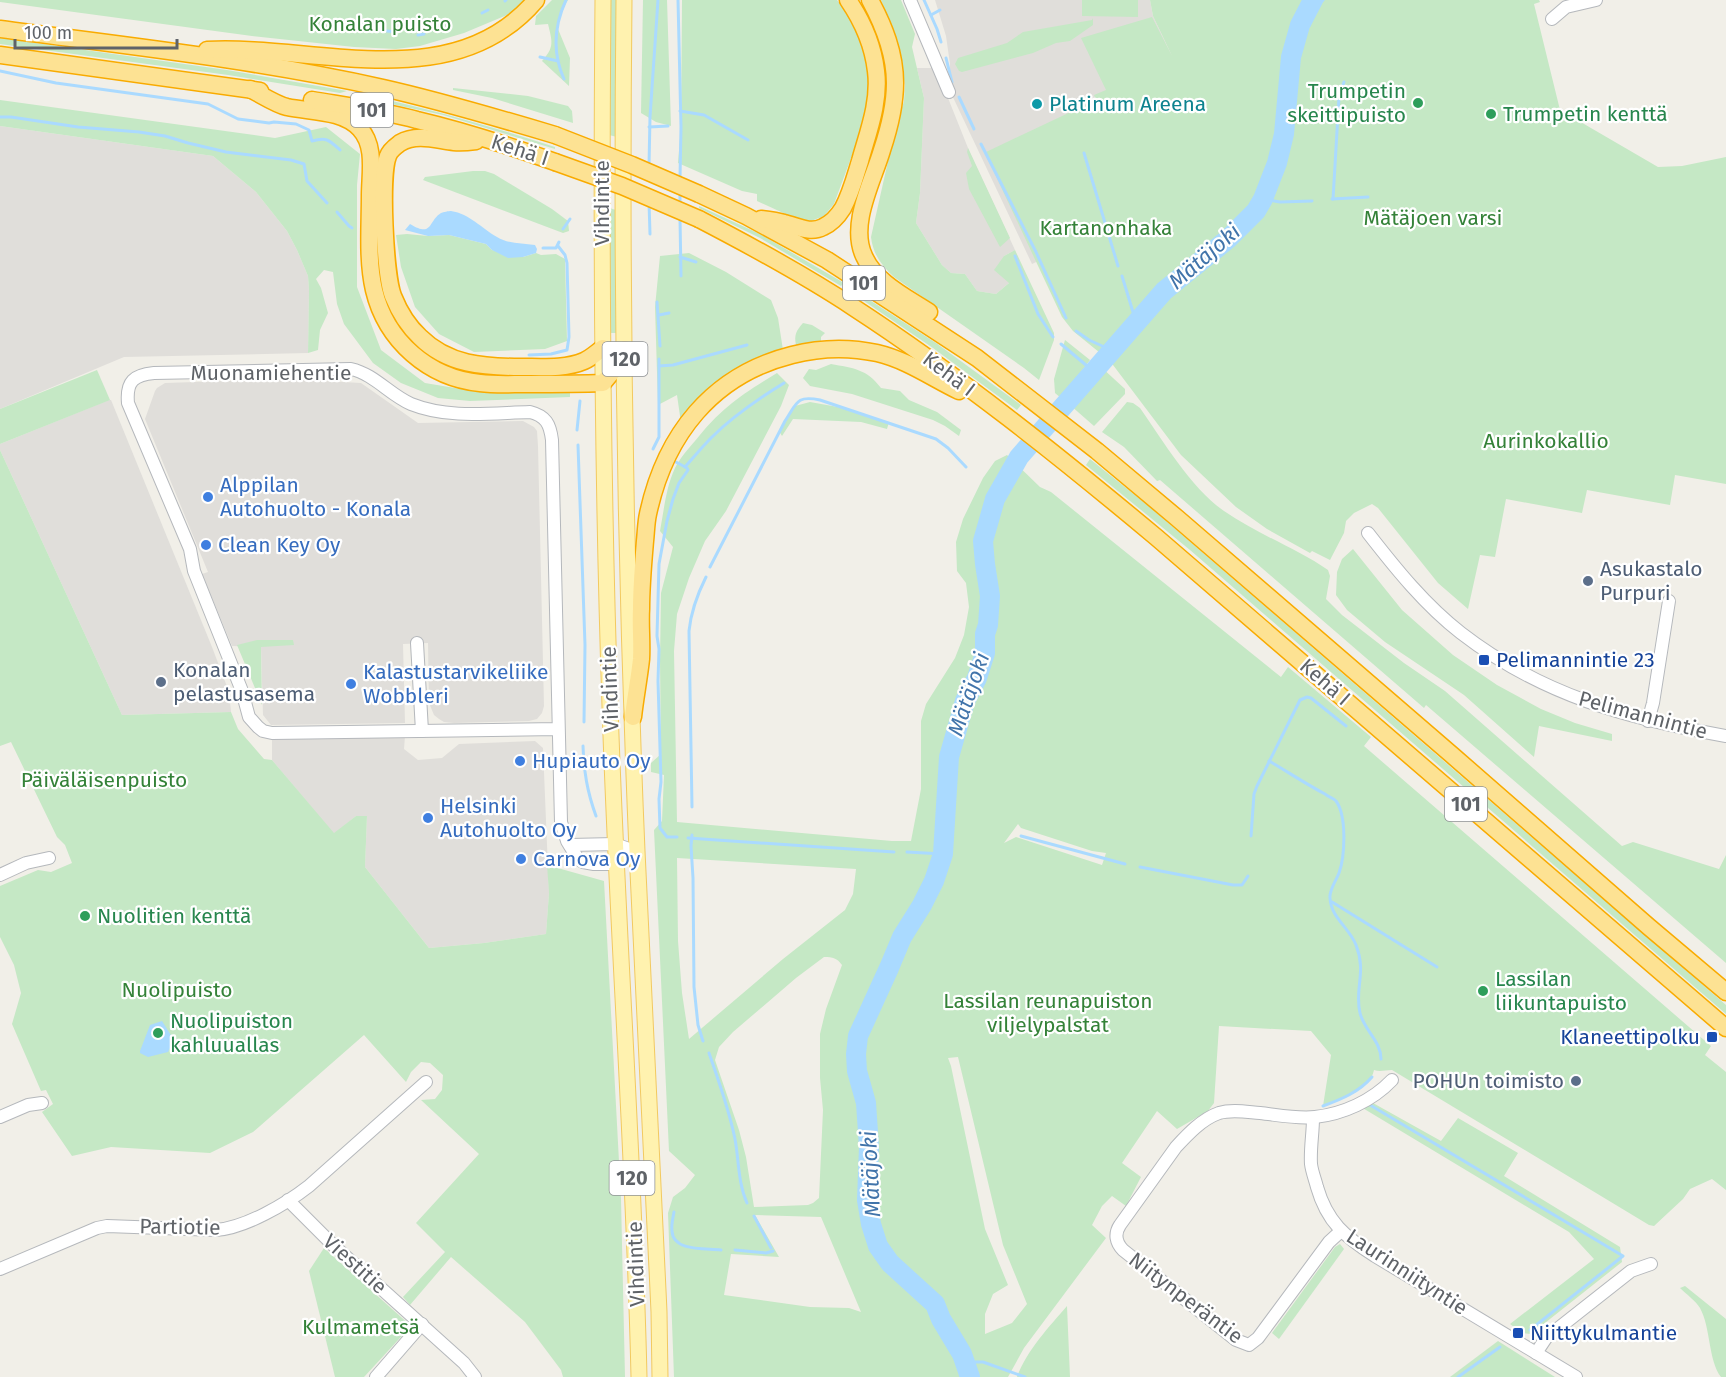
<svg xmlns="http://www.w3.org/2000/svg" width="1726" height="1377" font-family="'Fira Sans',sans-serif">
<rect width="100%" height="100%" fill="#f1efe8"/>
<g fill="#e0deda">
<polygon points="935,0 1150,0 1153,16 1194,103 1158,205 1032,264 950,91 950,64 946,36"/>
<polygon points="917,68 936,68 968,148 1015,250 1004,256 1010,282 996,294 977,291 965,274 951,273 942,265 916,223 920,193 924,98"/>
<polygon points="0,126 213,156 256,192 287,231 297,250 308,276 309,290 308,353 124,357 0,409"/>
<polygon points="288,379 361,383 418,423 523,421 534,427 537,431 538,446 544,706 542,713 537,719 529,721 454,723 444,722 439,719 434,715 429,703 428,643 403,644 405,723 271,725 263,715 261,647 232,646 202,574 208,572 145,419 155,391 157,388 165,383"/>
<polygon points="109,400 111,400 212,647 229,692 231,712 122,715 0,450 0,444"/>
<polygon points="272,736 405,736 404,749 418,760 442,758 459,744 535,741 543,748 549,893 546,934 484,943 429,948 365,867 367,816 356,816 334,834 272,760"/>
</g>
<g fill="#c5e8c5" fill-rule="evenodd">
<polygon points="0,0 527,0 514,12 464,33 420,46 396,49 354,47 252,36 0,2"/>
<path d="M552,0H568L560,12L558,29L570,58L569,86L542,61C555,47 552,41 548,24L535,25L536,16Z"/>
<polygon points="610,0 617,0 617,137 609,135"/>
<polygon points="643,0 667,0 671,126 656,122 641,113"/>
<polygon points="682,0 837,0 859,29 868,64 868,100 857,142 834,204 824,216 811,221 792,217 757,201 757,194 742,191 678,163 681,125"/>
<path d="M881,0H901L915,34L912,47L924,98L920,193L916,223L942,265L951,273L965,274L977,291L996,294L1009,283L994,270L1004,256L1015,250L1054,333V340L1039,380L1024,368L894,277C881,265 873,254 871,237L893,139L904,101L905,85L897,39Z"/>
<polygon points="1082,0 1138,0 1138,17 1082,16"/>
<polygon points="1150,0 1539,0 1540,2 1534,4 1560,110 1658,167 1682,166 1726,157 1726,484 1675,475 1670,505 1587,490 1582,513 1506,499 1495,557 1480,555 1468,609 1438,583 1378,508 1372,504 1354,513 1346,521 1344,533 1330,560 1312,551 1310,553 1267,529 1236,507 1181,455 1110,361 1073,331 1062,317 987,157 986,152 1096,100 1094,95 1106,90 1081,38 1152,17 1172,56 1153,16"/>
<polygon points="1093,18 1093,25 1070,41 1056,43 1033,53 962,72 959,71 955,64 958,58 1007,43 1023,32 1092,20"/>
<polygon points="0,38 227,70 347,91 340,93 228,75 0,44"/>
<polygon points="453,88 528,96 568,106 572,111 573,123 492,98 453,90"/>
<path d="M371,96C433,110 494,127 555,147V149L443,115L368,99V97Z"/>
<polygon points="0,100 275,138 326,127 360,154 357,185 357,287 381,350 425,383 479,392 567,392 570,393 570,397 470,401 438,398 401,383 373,363 344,324 337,304 333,272 324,270 316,279 321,288 328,313 320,330 318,350 308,353 309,290 308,276 297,250 287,231 256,192 213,156 0,126"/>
<polygon points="968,148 1010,238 1000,247 969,189 966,173 972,166 967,152"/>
<polygon points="473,171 485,171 494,174 552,209 568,221 569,231 563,233 423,180 425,177"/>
<polygon points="699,206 760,234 844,283 841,286 760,238 699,208"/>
<polygon points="609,208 616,210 617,333 610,333"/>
<polygon points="407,234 428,236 449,235 486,244 492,250 523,257 536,253 541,255 556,254 565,259 567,341 545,349 474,352 439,334 415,307 401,267 396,235"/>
<polygon points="689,253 726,272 771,300 778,318 783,350 681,423 677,395 658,405 655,307 660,256"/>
<polygon points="861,299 871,301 936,343 1021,405 1017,410 933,348"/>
<path d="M803,323L812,325L825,333L821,337V341L815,344L796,345C794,335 796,331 803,323Z"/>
<polygon points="1065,340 1090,360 1061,398 1055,393 1054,379"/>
<path d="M831,364C853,368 867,369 881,388L900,391L909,400L937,412L961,430L959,436L945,426L933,420L852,394L810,386L803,378L809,369L816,370Z"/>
<polygon points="1101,367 1125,389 1125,394 1094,426 1070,405"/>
<polygon points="97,370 110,400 0,444 0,409"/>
<path d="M777,373L789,385L781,406L726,511L705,541L689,578L677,614L674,651L677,822L892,841H911L921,789V721L926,704L955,658L964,635L969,607L966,583L957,571L956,542L963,519L983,478L995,461L1007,455L1040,487L1051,492L1281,677L1288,667L1371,737L1364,746L1711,1046L1705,1055L1726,1072V1190L1712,1179L1690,1189L1683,1199L1654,1226L1649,1225L1392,1070C1385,1070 1380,1072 1374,1070C1370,1090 1341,1100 1323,1106L1331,1055L1311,1031L1219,1026L1214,1103L1208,1111L1177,1129L1157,1111L1122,1163L1141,1177L1126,1206L1112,1196L1102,1206L1092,1225L1106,1238L1024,1348L1008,1377H674L668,1213L673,1197L685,1188L695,1175L669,1151L654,830L662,821L664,775L651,772V763L661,754L660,660L661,593L673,547L660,531C664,510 666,487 675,468C680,458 688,449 695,441C721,408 742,394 777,373ZM1018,824L1021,828L1092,851L1106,853L1102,865L1016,837L1004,843ZM677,858L856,869L853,894L845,910L783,959L689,1039L682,993L678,941ZM824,957C833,957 837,958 842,965L826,1009L820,1034V1078L823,1110L819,1198L813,1203L808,1205L754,1207L746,1157L739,1130L715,1060L719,1047L733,1032L796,978ZM958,1057L1003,1245L1027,1304L1012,1323L985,1334V1314L993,1294L1008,1285L985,1229L951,1066L948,1058ZM755,1215L821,1217L861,1312L849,1308L810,1307L724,1295L731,1254L779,1257Z"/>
<polygon points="810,402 838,407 889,422 887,429 861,422 793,419 782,436 779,431 795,406"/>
<path d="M1127,402L1133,403L1140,408C1163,441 1192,489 1224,511C1257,534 1296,548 1328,570L1330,576L1326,599L1342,615L1404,663L1445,691L1622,846L1633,842L1719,869L1726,855V963L1426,705L1424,708L1160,480L1157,481L1124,447L1102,432Z"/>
<polygon points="0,450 122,715 231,712 238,729 264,759 272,760 334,833 356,816 367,816 365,867 429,948 484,943 546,934 549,893 547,865 604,881 621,1199 625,1377 563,1377 561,1370 525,1322 451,1257 410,1305 403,1297 445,1252 416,1223 479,1154 421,1100 435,1099 442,1090 443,1075 430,1063 421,1062 411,1072 406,1082 364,1035 253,1132 210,1153 111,1147 72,1156 42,1112 53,1104 46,1090 41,1091 12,1024 21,993 14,965 0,937 0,886 38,870 51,872 72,863 65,845 57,837 11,742 0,746"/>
<polygon points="1090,459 1151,508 1726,1005 1726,1014 1190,550 1086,465"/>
<polygon points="1353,549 1402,610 1453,655 1497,685 1541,709 1575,723 1612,734 1612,741 1539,726 1534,757 1464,695 1385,642 1347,610 1336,595 1337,572 1342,559"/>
<polygon points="257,640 293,640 294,645 261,647 262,705 237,645"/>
<polygon points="1373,1103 1441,1141 1458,1118 1518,1153 1504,1176 1620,1247 1622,1262 1531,1334 1522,1333 1510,1324 1594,1259 1569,1232 1361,1107"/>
<polygon points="1340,1244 1344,1249 1279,1339 1272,1333 1335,1247"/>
<polygon points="324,1248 411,1326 364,1377 335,1377 309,1271"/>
<path d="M1685,1286L1726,1319V1377H1721C1708,1360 1711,1328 1700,1308C1696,1301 1686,1294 1680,1288Z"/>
<path d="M1067,1306L1070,1377H1017C1027,1350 1049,1327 1067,1306Z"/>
<polygon points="1498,1341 1555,1377 1450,1377"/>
</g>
<g fill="#aadaff">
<polygon points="1304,0 1325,0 1319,7 1310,27 1293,23"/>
<path d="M451,211C470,214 481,228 497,237C508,244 522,243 535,245L537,249L536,253L523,257L508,258L492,250L486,244L449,235L428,236L405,230L410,224C433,238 428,221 441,213C443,212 449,211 451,211Z"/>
<polygon points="162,1021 174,1040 168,1052 148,1057 140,1053 140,1051 150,1025"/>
</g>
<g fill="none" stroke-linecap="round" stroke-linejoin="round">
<g stroke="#aadaff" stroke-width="3">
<polyline points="678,0 681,127 680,178"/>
<polyline points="924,0 937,29 941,42"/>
<polyline points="505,1 506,0"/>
<polyline points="482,13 488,10"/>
<polyline points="931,15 940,10"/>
<polyline points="332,23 333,24 342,24"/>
<polyline points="387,31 396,32"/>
<polyline points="418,35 424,34"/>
<polyline points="540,57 558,61"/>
<polyline points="946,58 952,82"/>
<path d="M0,71L56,83L208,104L238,119L269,123L274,122L296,124L309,130L312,141C327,137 329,140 340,150"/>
<path d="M564,79C552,52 554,26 566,0"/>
<polyline points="959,97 974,129"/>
<polyline points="680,111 704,115 748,140"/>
<polyline points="0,117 11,117 78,127 139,132 165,136 188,143 226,152 291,160 304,164 307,181 327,203"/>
<polyline points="649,127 668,126"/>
<polyline points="981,144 1036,252 1066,318"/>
<polyline points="1084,153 1118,266"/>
<polyline points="649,166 650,117 658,0"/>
<polyline points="680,191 680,205"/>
<polyline points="1263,199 1280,202 1312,201"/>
<polyline points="1332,199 1368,197"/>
<polyline points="1333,199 1339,97 1344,82"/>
<polyline points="649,202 650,234"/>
<polyline points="337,212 349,226 352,228"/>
<polyline points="680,218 681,276"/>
<polyline points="563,229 570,219"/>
<polyline points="543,248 556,248 559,242"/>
<polyline points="1015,256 1038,314 1053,337"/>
<polyline points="680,257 696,262"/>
<polyline points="1122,276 1133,312 1138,322"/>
<polyline points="657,302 660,346"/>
<polyline points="659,315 669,313"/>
<polyline points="1076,331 1089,340 1111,350"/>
<polyline points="1061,344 1093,371"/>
<polyline points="529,355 551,354 567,350 569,337 567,263 565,255 558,246"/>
<polyline points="659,366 673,365 747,345"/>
<polyline points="577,430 580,401"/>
<polyline points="578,445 585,645 584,722"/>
<polyline points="653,449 659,437 659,359"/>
<polyline points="676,462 687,468 688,470 679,483 673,499 667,521 659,564 657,636 659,649 658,681 661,782 659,799 660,828 667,837 677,837"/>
<path d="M685,467C694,457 702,447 711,438C733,416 758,399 784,383"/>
<path d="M710,567L785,421C797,403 796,395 820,400L936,439L948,448L966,467"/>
<path d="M583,746C584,772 587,791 596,816"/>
<path d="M1269,761C1288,772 1306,784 1325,794C1328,797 1334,798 1336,801C1347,816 1345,856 1339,873C1336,881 1329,890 1330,898C1331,918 1349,927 1356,945C1367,973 1354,989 1360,1013C1364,1030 1381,1041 1381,1059"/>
<path d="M692,807L689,631C691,611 697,595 706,577"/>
<polyline points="945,822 952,823"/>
<polyline points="692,835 691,846 693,878 694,987 698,1025 703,1041"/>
<polyline points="1021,836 1125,864"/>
<polyline points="1251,836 1254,794 1257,786 1300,700 1307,697 1311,698 1346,726"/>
<polyline points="688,838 894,852"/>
<polyline points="907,852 943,854"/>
<polyline points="1140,867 1233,885 1242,885 1248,876"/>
<polyline points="1332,902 1437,967"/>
<path d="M709,1053C719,1082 729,1109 735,1139C739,1161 738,1183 747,1203"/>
<polyline points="1370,1105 1623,1256 1530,1330"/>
<path d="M1323,1106C1342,1099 1359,1092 1372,1077"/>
<path d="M674,1212C673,1218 671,1225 672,1231C673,1252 706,1248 721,1250"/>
<polyline points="754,1216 771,1248"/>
<polyline points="735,1250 766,1253 773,1251"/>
<polyline points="966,1366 976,1362 983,1362 1025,1377"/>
<polyline points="1458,1377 1500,1347"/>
</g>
<polyline stroke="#aadaff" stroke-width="20" points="970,1377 962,1354 941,1319 935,1304 890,1263 878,1246 871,1224 867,1200 869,1147 866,1103 857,1071 856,1054 858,1036 889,968 902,937 922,905 934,881 943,854 949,757 965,701 977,678 985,653 985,634 988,625 990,596 985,564 983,541 995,499 1019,457 1164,291 1228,239 1256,211 1263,199 1277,163 1284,134 1291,57 1300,25 1313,0"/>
<defs>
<g id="minor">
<polyline points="910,0 949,92"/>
<polyline points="1552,19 1566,7 1596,0"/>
<path d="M1368,533C1396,569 1425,605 1461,633C1541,695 1629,719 1726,736"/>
<polyline points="417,643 422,731"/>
<polyline points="1648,721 1653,703 1669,601"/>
<path d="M558,729L272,733L263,731L258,727L249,717L242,691L194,571L190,549L128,403C126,381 134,375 154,373L351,369C374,374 390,395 411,404C448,419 491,413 530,412C546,416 550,424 552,440L561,822L567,841L578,859L583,862L594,864H616L637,852"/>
<polyline points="570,845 615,844 637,852"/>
<polyline points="0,875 26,863 49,858"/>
<polyline points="0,1117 28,1105 42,1103"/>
<path d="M1313,1118C1313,1133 1310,1149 1311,1164C1312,1172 1315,1179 1317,1187C1327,1222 1345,1237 1375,1256L1576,1377"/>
<polyline points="288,1200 333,1245 464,1363 475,1377"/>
<path d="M1341,1231L1329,1242L1258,1338L1249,1345L1236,1340L1123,1250C1116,1243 1114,1234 1120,1225L1176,1147C1188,1134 1202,1119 1219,1113C1232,1109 1247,1112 1260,1113C1278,1115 1297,1119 1315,1117C1343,1114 1372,1101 1392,1080"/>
<path d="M0,1269L97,1228L107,1226L216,1230C245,1228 286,1204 309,1186L426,1082"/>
<polyline points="1536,1353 1546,1338 1631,1271 1651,1264"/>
<polyline points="376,1377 422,1324"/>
</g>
<g id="major">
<path d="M603,0C601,235 602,471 610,706C617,930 634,1153 639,1377"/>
<path d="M624,0C621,283 625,567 637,851C644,1004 652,1158 659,1312L660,1377"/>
</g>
<g id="highway">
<path d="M870,0C884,26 895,53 895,83C895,105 889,129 882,150C873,181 849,224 864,256C875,282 906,297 929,312"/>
<path d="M0,29C128,46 257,60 383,88C441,101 498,118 555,135"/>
<path d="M207,50C315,44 453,98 536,0"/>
<polyline points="0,55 260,91"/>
<path d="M250,89C262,95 275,104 287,107C310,112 343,110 360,129C376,146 370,174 370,195C370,226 367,260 374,290C386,341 429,378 480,383C495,385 511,384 526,384C552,384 577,384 603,383L613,371L625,349"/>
<path d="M312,100C347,106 383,111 417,120C464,131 510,146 555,162"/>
<path d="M476,141C469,142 461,143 454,142C436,140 417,133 400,143C396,146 390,150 388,156C380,176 385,275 393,296C399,311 408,326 420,337C448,365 484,367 521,367C541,367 566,369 584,361C591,358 597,352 603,348"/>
<polyline points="699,194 746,216 827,260 977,358 1097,451 1177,518 1452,755 1649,927 1726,992"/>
<path d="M699,219C751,246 803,274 853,307C959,376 1059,456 1156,537L1726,1028"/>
<path d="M761,219C769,220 777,221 784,223C797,226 810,234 823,227C832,223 838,216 843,208C851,193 855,177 860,161C868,132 880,102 876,71C873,45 863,22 848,0"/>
<path d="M633,717C635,698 639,678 641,659C642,642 640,625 641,609C641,586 643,564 645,541C646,532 646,523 648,514C665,435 712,375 792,355C819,348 849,347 877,353C907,360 932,378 959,391"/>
</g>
</defs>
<use href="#minor" stroke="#b5b8bc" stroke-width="14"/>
<use href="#major" stroke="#f2c960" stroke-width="17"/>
<use href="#highway" stroke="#f9ab00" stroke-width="19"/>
<use href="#minor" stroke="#fff" stroke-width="12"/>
<use href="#major" stroke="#fff2af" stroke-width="15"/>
<use href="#highway" stroke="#fde293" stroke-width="16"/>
<defs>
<g id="highway-bridge">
<polyline points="555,135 632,165 699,194"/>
<polyline points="555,162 622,186 699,219"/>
</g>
</defs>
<use href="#highway-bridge" stroke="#f9ab00" stroke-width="19" stroke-linecap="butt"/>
<use href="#highway-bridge" stroke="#fde293" stroke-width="16"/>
</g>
<g fill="#2e9e5b" stroke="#fff" stroke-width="2">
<circle cx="1418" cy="103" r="6"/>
<circle cx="1491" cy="114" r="6"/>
<circle cx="85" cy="916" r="6"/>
<circle cx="1483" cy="991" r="6"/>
<circle cx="158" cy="1033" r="6"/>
</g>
<circle fill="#0f9aa8" stroke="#fff" stroke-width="2" cx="1037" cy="104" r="6"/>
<g fill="#3f7fe0" stroke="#fff" stroke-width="2">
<circle cx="208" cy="497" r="6"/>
<circle cx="206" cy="545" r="6"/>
<circle cx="351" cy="684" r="6"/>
<circle cx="520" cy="761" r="6"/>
<circle cx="428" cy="818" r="6"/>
<circle cx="521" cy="859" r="6"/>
</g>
<g fill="#5c6f8a" stroke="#fff" stroke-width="2">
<circle cx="1588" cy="581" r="6"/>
<circle cx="161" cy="682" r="6"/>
<circle cx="1576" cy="1081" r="6"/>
</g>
<g fill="#1a4fb4" stroke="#fff" stroke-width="2">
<rect x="1478" y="654" width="12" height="12" rx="3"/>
<rect x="1706" y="1031" width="12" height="12" rx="3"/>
<rect x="1512" y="1327" width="12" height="12" rx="3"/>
</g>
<g text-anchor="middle" stroke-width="4.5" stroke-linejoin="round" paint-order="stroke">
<g fill="#fff" stroke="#8f9295" stroke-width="1.5">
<rect x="351" y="93" width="42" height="34" rx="4.5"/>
<rect x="843" y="266" width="42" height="34" rx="4.5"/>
<rect x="602.5" y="342" width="45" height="34" rx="4.5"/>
<rect x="1445" y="787" width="42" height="34" rx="4.5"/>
<rect x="609.5" y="1161" width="45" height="34" rx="4.5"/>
</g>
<g font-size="20" font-weight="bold" fill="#5f6368">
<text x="372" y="117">101</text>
<text x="864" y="290">101</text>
<text x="625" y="366">120</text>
<text x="1466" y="811">101</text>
<text x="632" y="1185">120</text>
</g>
<g font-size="21" fill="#348238" stroke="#fff">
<text x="380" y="31">Konalan puisto</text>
<text x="1433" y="225">Mätäjoen varsi</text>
<text x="1106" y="235">Kartanonhaka</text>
<text x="1546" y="448">Aurinkokallio</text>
<text x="104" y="787">Päiväläisenpuisto</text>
<text x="177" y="997">Nuolipuisto</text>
<text x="1048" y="1008">Lassilan reunapuiston<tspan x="1048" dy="24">viljelypalstat</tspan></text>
<text x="361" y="1334">Kulmametsä</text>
</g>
<g font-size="21" fill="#27864d" stroke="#fff" text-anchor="start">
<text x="1406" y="98" text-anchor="end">Trumpetin<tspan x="1406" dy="24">skeittipuisto</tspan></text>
<text x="1503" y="121">Trumpetin kenttä</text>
<text x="97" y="923">Nuolitien kenttä</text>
<text x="1495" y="986">Lassilan<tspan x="1495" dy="24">liikuntapuisto</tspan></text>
<text x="170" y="1028">Nuolipuiston<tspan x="170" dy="24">kahluuallas</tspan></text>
</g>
<g font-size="21" fill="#0d838f" stroke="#fff" text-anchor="start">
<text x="1049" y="111">Platinum Areena</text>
</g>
<g font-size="21" fill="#5f6368" stroke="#fff">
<text transform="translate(520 150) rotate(18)" y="7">Kehä I</text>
<text transform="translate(602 203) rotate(-90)" y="7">Vihdintie</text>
<text x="271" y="380">Muonamiehentie</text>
<text transform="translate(949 374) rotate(37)" y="7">Kehä I</text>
<text transform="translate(1325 682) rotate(41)" y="7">Kehä I</text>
<text transform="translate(610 689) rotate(-92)" y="7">Vihdintie</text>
<text transform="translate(1643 715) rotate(15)" y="7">Pelimannintie</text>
<text transform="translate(180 1227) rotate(1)" y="7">Partiotie</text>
<text transform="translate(355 1264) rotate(42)" y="7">Viestitie</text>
<text transform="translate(636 1264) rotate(-92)" y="7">Vihdintie</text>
<text transform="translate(1407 1272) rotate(33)" y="7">Laurinniityntie</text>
<text transform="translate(1186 1298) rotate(37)" y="7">Niitynperäntie</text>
</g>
<g font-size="21" fill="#366cbe" stroke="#fff" text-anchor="start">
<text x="220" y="492">Alppilan<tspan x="220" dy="24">Autohuolto - Konala</tspan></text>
<text x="218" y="552">Clean Key Oy</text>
<text x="363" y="679">Kalastustarvikeliike<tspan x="363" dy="24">Wobbleri</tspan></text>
<text x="532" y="768">Hupiauto Oy</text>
<text x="440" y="813">Helsinki<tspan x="440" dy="24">Autohuolto Oy</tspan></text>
<text x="533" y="866">Carnova Oy</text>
</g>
<g font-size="21" fill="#4e5e75" stroke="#fff" text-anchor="start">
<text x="1600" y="576">Asukastalo<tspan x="1600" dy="24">Purpuri</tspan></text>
<text x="173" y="677">Konalan<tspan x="173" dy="24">pelastusasema</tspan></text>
<text x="1564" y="1088" text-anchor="end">POHUn toimisto</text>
</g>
<g font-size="21" fill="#164399" stroke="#fff" text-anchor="start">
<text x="1496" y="667">Pelimannintie 23</text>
<text x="1700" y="1044" text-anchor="end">Klaneettipolku</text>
<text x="1530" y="1340">Niittykulmantie</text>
</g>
<g font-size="22" font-style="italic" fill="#4174aa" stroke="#fff">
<text transform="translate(1204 256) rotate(-41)" y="8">Mätäjoki</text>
<text transform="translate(968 694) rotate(-71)" y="8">Mätäjoki</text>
<text transform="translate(870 1174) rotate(-93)" y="8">Mätäjoki</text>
</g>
</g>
<path d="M15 39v9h162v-9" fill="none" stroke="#5f6368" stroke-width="3"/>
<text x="24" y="39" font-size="18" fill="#5f6368" stroke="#ffffff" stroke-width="4.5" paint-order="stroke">100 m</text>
</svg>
